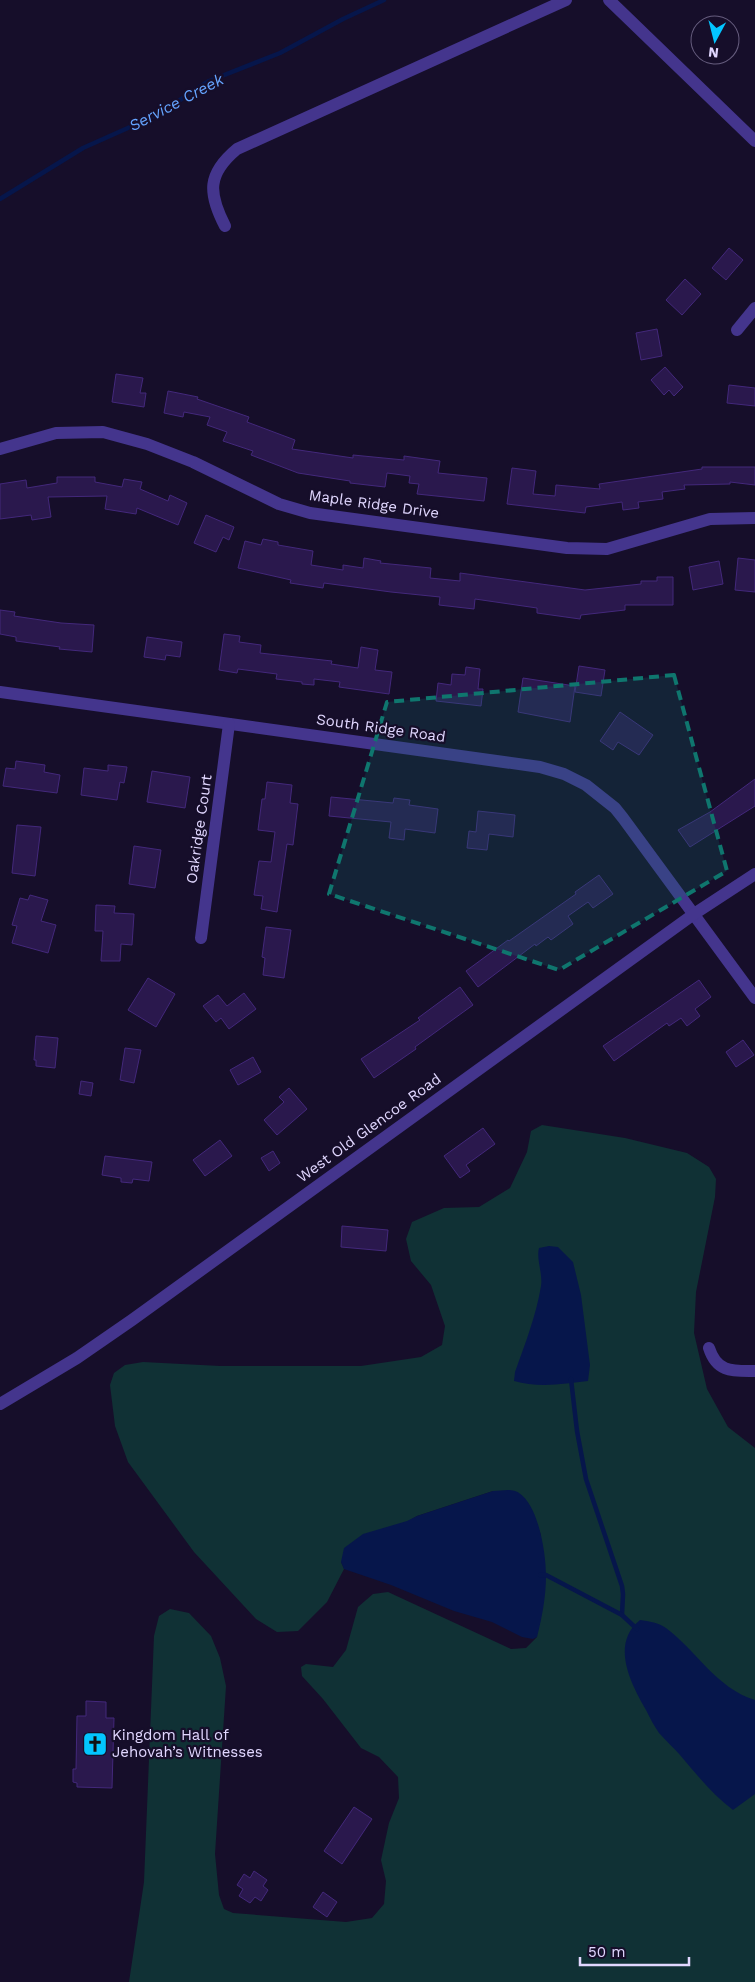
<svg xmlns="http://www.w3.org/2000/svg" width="755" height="1982" font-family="'Work Sans',sans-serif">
<rect width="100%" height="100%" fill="#160e2a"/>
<polygon fill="#103135" points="542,1125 625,1138 687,1153 709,1167 716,1179 715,1197 696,1292 694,1333 707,1389 728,1427 755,1448 755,1982 129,1982 144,1882 154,1636 159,1616 170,1609 189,1613 211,1636 220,1658 226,1686 215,1854 219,1895 224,1909 233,1913 346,1922 372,1918 384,1904 386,1881 381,1860 389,1823 399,1798 398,1777 379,1757 361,1748 323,1699 302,1676 301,1667 306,1664 333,1667 346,1650 358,1607 373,1594 388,1592 511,1649 526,1648 537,1637 541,1535 528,1503 493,1491 417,1516 341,1562 344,1569 327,1602 298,1631 277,1632 256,1619 194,1552 128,1462 115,1426 110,1385 114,1373 125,1365 143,1362 220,1366 361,1366 421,1357 442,1345 445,1326 431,1285 411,1261 406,1239 412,1222 444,1208 479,1207 510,1188 527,1152 531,1131"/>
<g fill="#06164b">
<path d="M549,1246L558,1247L573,1262L581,1295L590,1365L588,1381C565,1384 537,1388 514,1381L515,1372C525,1344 536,1316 541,1286C543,1274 536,1259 539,1248Z"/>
<path d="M508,1490C512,1490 517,1491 519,1493C539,1506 546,1554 546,1576C546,1596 542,1618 537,1637L533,1639L522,1637L492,1622L454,1611L391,1585L344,1569L341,1562L344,1548L363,1534L407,1521L417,1516L493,1491Z"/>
<path d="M640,1620C649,1621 659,1623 666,1628C697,1651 716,1688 755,1700V1794L733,1810C712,1794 697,1775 680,1755C674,1748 666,1741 659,1733C654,1726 650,1718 646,1710C631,1684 610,1644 640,1620Z"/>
</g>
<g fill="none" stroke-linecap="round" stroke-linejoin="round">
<g stroke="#06164b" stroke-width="4.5">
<polyline points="0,199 83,148 157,115 209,81 280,53 343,19 384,0"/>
<polyline points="571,1379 577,1431 586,1479 622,1586 623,1594 622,1615"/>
<polyline points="540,1575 546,1575 622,1615 637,1629"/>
</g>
</g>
<g fill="#2a184d" stroke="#43287b">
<polygon points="729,248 743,260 726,280 712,268"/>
<polygon points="685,279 701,294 682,315 666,300"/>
<polygon points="657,329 662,356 641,360 636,333"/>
<polygon points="665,367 683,387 674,396 669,390 664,395 651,380"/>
<polygon points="116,374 143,378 140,393 146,393 144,407 112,402"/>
<polygon points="729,385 755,388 755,406 727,403"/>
<polygon points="168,391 198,397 197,399 249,417 247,422 295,440 292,449 353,458 353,455 404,460 404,456 440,461 438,473 487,478 484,501 417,494 419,484 409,483 410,476 387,473 385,487 350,483 350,481 298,473 251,455 253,451 223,441 227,432 207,425 210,417 184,412 183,417 164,413"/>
<polygon points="702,467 755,467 755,485 730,482 730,484 684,485 685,489 662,492 663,499 638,502 639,508 623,510 622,502 586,507 585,513 507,504 512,468 536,471 533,494 555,496 556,485 600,489 599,484 702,469"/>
<polygon points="57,477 95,477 95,482 122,487 124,479 142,482 140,489 168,501 170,495 187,503 178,525 137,508 136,514 105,509 107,496 48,497 51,517 32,520 31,515 0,519 0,484 26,480 27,488 57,483"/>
<polygon points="206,515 234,527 229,540 223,537 216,552 194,543"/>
<polygon points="263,539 278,542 278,545 313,551 311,565 343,570 343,565 363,568 364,558 381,561 380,563 431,568 430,578 460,581 460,573 585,590 641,584 641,581 657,581 657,577 673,577 673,605 625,605 625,610 581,615 580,619 537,613 537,608 475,599 474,609 439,605 440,597 391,592 324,583 323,588 290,583 291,580 238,568 245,541 261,545"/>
<polygon points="738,558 755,560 755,592 735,590"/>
<polygon points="719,561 723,584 693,590 689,567"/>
<polygon points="0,610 15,612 14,616 61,623 94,625 92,652 59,649 60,647 16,641 16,637 0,634"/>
<polygon points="224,634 240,636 239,642 261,645 260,653 332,661 331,664 358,668 361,647 378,650 375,670 392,672 389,694 339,687 340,682 314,679 314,685 302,684 302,682 276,679 277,674 238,669 237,673 219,670"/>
<polygon points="147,637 182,642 180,657 166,655 165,660 144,657"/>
<polygon points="579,666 605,670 601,696 575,692"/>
<polygon points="466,667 480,669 478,689 483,689 481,706 436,701 438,683 451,685 452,674 465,675"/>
<polygon points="523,678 575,686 570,722 518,712"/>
<polygon points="620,712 653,735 639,755 618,742 613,750 600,741"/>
<polygon points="16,761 45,765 44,772 60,775 57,793 3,786 6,768 15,769"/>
<polygon points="108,765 127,767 124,783 120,782 117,800 81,795 84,768 108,771"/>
<polygon points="152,771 190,777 185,808 147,802"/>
<polygon points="755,779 755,806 690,847 678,830 710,812"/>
<polygon points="267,782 292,785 290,803 298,804 293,845 287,844 277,912 261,909 263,896 254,895 259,861 271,862 275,832 258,830 262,799 265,799"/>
<polygon points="331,797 393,803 394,798 410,800 409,805 438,809 435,833 405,829 404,840 389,838 391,822 329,816"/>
<polygon points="478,811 515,815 513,837 489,834 487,850 467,848 469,831 476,832"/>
<polygon points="17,825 41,827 35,876 12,873"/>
<polygon points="134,846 161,850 155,888 129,884"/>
<polygon points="599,875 613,894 593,908 588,902 568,916 573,924 551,940 548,937 536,946 535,944 478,987 466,971 508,940 509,941 576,894 575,892"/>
<polygon points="30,895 48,900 41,921 56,925 48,953 12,943 17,926 12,925 20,898 28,900"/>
<polygon points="96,905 115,906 114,913 134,914 132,945 121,944 120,961 101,961 103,931 95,931"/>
<polygon points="266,927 291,930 284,978 263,975 265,958 262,957"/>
<polygon points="148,978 175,994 156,1027 128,1010"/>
<polygon points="699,980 711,997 695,1009 700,1016 687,1026 681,1018 669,1026 667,1023 614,1061 603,1046"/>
<polygon points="460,987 473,1005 415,1047 416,1049 374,1078 361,1059 420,1020 418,1018"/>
<polygon points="244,993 256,1009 229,1029 221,1018 216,1022 203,1006 218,995 227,1006"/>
<polygon points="36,1036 58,1038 55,1068 36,1066 36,1060 34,1060"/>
<polygon points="743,1040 754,1055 736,1067 726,1052"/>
<polygon points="125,1048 141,1050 134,1083 120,1080"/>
<polygon points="253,1057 261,1072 238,1085 230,1070"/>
<polygon points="81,1081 93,1083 91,1096 79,1094"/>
<polygon points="289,1088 307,1109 277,1135 264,1120 284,1102 279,1097"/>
<polygon points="483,1128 495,1144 466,1165 470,1171 460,1178 444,1156"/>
<polygon points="220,1140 232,1156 205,1176 193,1160"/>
<polygon points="273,1151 280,1163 269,1171 261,1158"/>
<polygon points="105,1156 152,1162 149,1181 133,1179 132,1183 121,1182 121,1178 102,1175"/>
<polygon points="342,1226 388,1230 386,1251 341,1247"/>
<polygon points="86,1701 106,1702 106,1718 114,1718 112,1788 77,1787 77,1783 73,1782 73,1769 76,1769 77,1716 86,1716"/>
<polygon points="354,1807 372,1819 342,1864 324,1851"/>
<polygon points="254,1871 267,1880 263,1886 268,1890 261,1901 255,1897 250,1903 239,1896 243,1889 237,1885 244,1874 250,1878"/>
<polygon points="323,1892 337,1902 327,1917 313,1907"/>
</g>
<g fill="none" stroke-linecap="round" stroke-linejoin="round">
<g stroke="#44358d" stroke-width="12">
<polyline points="609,0 755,141"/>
<path d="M225,226C208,193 207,174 237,149L566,0"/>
<polyline points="737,330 755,308"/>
<polyline points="0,449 56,433 103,432 147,444 193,462 279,504 310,513 567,548 607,549 710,519 755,518"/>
<polyline points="0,692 540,767 564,774 586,785 615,808 623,818 755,998"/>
<polyline points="201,938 229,724"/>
<path d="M709,1348C717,1373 733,1371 755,1371"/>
<polyline points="0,1404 77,1358 132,1320 694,914 755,874"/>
</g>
</g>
<path fill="#0f766e" fill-opacity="0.2" stroke="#0f766e" stroke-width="4" stroke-dasharray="10 6" stroke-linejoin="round" d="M674,675L727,871L559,970L329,894L387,702Z"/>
<defs>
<symbol id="church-square" viewBox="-11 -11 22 22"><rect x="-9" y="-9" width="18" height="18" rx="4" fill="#03c5ff" stroke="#160e2a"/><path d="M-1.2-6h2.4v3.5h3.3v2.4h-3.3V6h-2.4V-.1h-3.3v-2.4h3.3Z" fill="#111"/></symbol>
</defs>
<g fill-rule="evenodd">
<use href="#church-square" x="81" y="1730" width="28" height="28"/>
</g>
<g text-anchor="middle" stroke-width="4.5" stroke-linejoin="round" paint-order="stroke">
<g font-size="15" fill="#e1d7ff" stroke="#160e2a">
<text transform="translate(374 504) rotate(8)" y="5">Maple Ridge Drive</text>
<text transform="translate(381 728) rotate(8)" y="5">South Ridge Road</text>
<text transform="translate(199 829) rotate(-82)" y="5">Oakridge Court</text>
<text transform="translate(369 1128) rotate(-36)" y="5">West Old Glencoe Road</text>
</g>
<g font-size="15" fill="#e1d7ff" stroke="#160e2a" text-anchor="start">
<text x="112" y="1740">Kingdom Hall of<tspan x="112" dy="17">Jehovah’s Witnesses</tspan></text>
</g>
<g font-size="16" font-style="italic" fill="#65a4ff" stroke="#160e2a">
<text transform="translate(176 102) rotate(-28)" y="6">Service Creek</text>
</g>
</g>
<g transform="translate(715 40) rotate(187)"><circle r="24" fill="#160e2a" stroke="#675e7f"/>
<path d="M0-4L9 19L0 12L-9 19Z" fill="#03c5ff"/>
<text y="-8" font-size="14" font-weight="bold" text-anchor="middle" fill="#e1d7ff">N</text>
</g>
<path d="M580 1957v8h109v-8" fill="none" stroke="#e1d7ff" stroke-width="2.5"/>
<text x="588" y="1957" font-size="15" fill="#e1d7ff" stroke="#160e2a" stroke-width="4" paint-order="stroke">50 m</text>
</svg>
